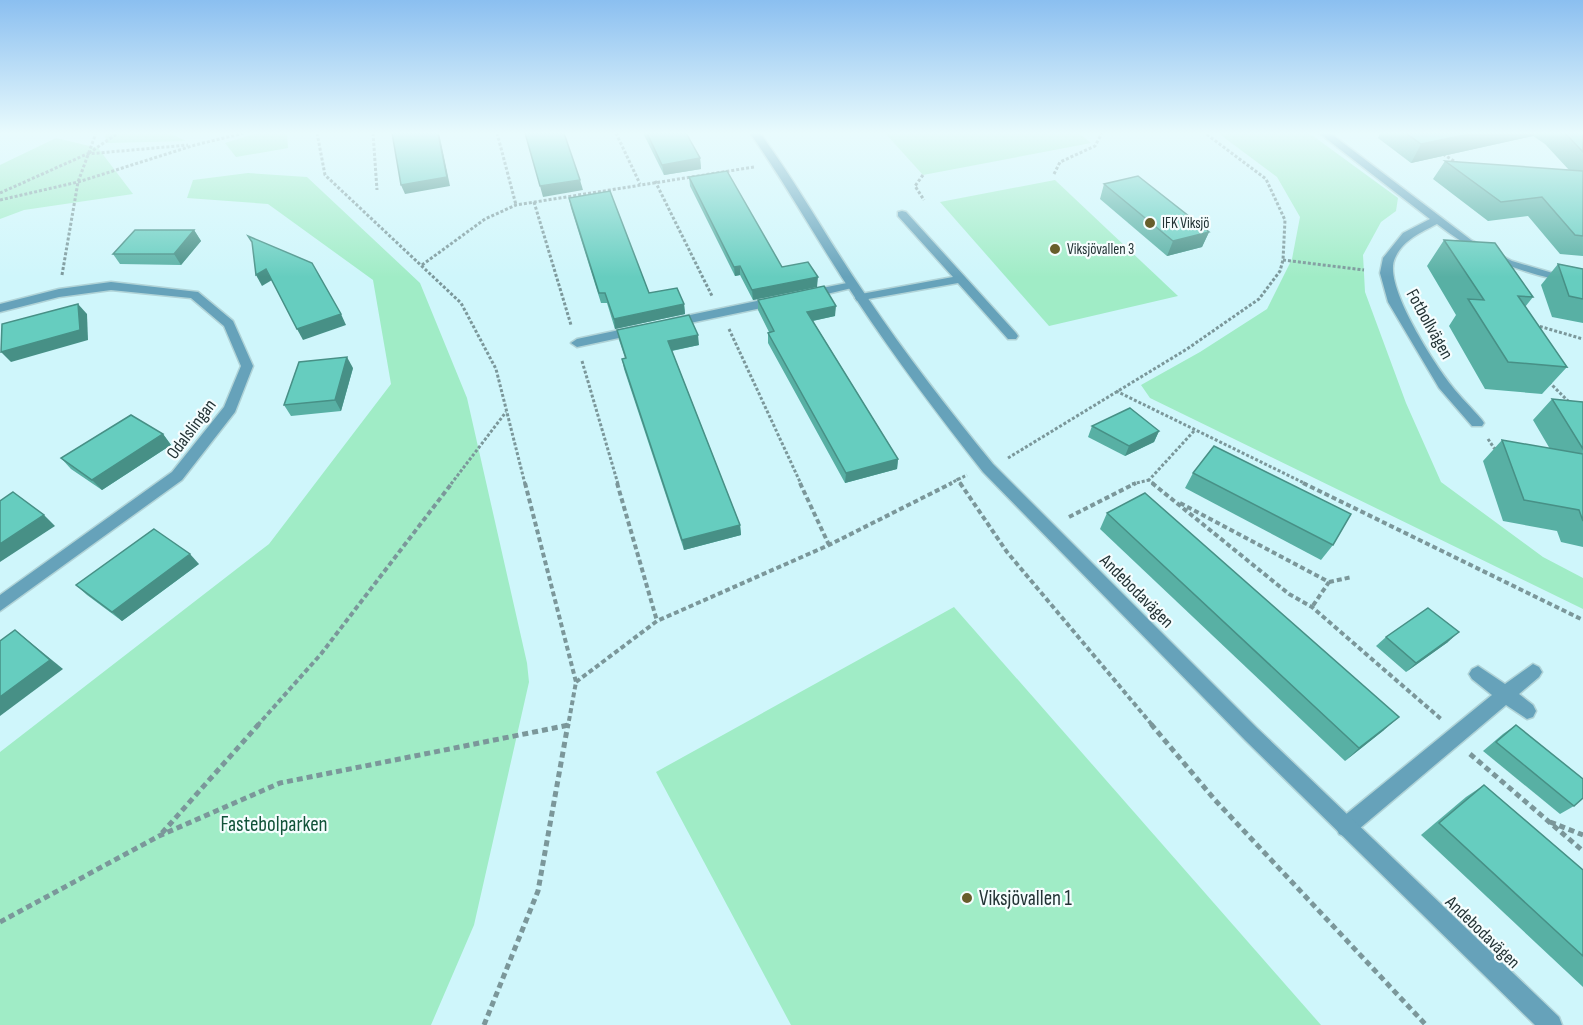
<svg xmlns="http://www.w3.org/2000/svg" width="1583" height="1025" font-family="'Sofia Sans Condensed',sans-serif">
<rect width="100%" height="100%" fill="#cff6fb"/>
<g fill="#a0ecc6">
<polygon points="105,133 169,133 186,141 106,143"/>
<polygon points="257,133 287,133 288,148 236,157 225,143"/>
<polygon points="885,133 1079,133 1091,143 923,175"/>
<polygon points="1218,133 1309,133 1398,198 1396,211 1381,222 1363,255 1365,292 1406,403 1441,482 1543,557 1583,578 1583,609 1150,398 1141,385 1200,352 1267,309 1292,259 1300,217 1277,177"/>
<polygon points="56,138 98,148 133,194 24,210 0,219 0,165"/>
<polygon points="248,173 307,177 420,283 467,398 527,663 529,682 474,925 431,1025 0,1025 0,752 269,544 391,384 373,280 268,204 187,198 193,180"/>
<polygon points="1055,180 1178,296 1049,326 940,202"/>
<polygon points="954,607 1321,1025 791,1025 656,772"/>
</g>
<g fill="none" stroke-linecap="round" stroke-linejoin="round">
<defs>
<g id="service">
<polygon points="902,211 906,212 1016,333 1018,336 1016,339 1008,339 958,283 857,301 855,298 861,294 953,277 898,216 898,212"/>
<polygon points="852,282 858,285 856,287 806,299 800,295 802,292"/>
<polygon points="776,297 782,301 780,304 671,327 665,323 671,319"/>
<polygon points="638,326 642,327 644,330 642,333 577,347 571,343 577,339"/>
<polygon points="1533,664 1539,667 1542,672 1539,677 1519,694 1533,705 1536,711 1533,717 1527,719 1506,705 1353,834 1346,837 1339,834 1336,827 1339,820 1492,695 1472,679 1469,674 1472,669 1478,666 1505,684"/>
</g>
<g id="minor">
<path d="M750,133H760C799,186 830,244 867,297C906,355 949,410 993,464L1257,728L1559,1017L1562,1025H1535L1245,740L983,472C939,416 895,358 856,299C819,244 788,187 750,133Z"/>
<path d="M1319,133H1330L1471,240L1512,261L1556,274L1583,278V284C1526,276 1482,259 1437,224C1420,233 1403,240 1395,258C1382,284 1434,363 1451,385C1460,397 1472,408 1482,420L1484,423L1482,426H1472L1439,388L1388,302L1380,273L1383,258L1403,233L1430,219Z"/>
<polygon points="111,282 198,292 233,321 253,366 235,412 182,480 0,611 0,595 172,472 224,407 241,366 224,326 191,298 111,290 59,297 0,312 0,304 59,289"/>
</g>
</defs>
<use href="#service" stroke="#b0d3d7" stroke-width="3"/>
<use href="#minor" stroke="#b0d3d7" stroke-width="3"/>
<g stroke="#7b979a" stroke-width="3" stroke-dasharray="3 2" stroke-linecap="butt">
<polyline points="317,133 325,175 461,303 496,369 525,484"/>
<polyline points="373,133 377,190"/>
<polyline points="497,133 516,205"/>
<polyline points="616,133 640,184"/>
<polyline points="89,153 118,133"/>
<polyline points="1443,154 1457,163"/>
<polyline points="1054,174 1060,162 1095,146 1102,133"/>
<polyline points="923,175 915,186 924,200"/>
<polyline points="655,181 712,296"/>
<polyline points="0,193 87,154 188,145"/>
<polyline points="0,200 78,182 195,145 244,133"/>
<polyline points="534,202 571,325"/>
<polyline points="1283,260 1364,270"/>
<polyline points="422,265 485,219 516,205 754,167"/>
<polyline points="62,275 78,182 96,133"/>
<polyline points="1535,325 1583,339"/>
<polyline points="729,329 801,484"/>
<polyline points="582,361 618,484"/>
<polyline points="1549,382 1569,402"/>
<polyline points="1116,391 1306,484"/>
<polyline points="1488,439 1494,448 1499,450"/>
<polyline points="1008,458 1187,349 1259,299 1280,271 1283,260 1285,220 1266,179 1205,133"/>
<polyline points="957,478 961,484"/>
<polyline points="451,484 506,412"/>
<polyline points="949,484 967,475"/>
<polyline points="1132,484 1149,480"/>
<polyline points="1154,484 1149,480 1194,431"/>
</g>
<g stroke="#7b979a" stroke-width="4" stroke-dasharray="5 3" stroke-linecap="butt">
<polyline points="525,483 576,682 568,726"/>
<polyline points="617,483 657,621"/>
<polyline points="800,483 829,545"/>
<polyline points="960,483 1007,552 1153,726"/>
<polyline points="1152,483 1289,594 1312,607 1441,719"/>
<polyline points="1303,483 1583,620"/>
<polyline points="1180,503 1329,582 1312,607"/>
<polyline points="1069,517 1136,483"/>
<polyline points="1329,582 1352,577"/>
<polyline points="576,682 657,621 829,545 952,483"/>
<polyline points="257,726 321,654 452,483"/>
<polyline points="566,726 569,725"/>
</g>
<g stroke="#7b979a" stroke-width="5" stroke-dasharray="6 4" stroke-linecap="butt">
<polyline points="1151,724 1215,800 1426,1025"/>
<polyline points="1470,754 1583,851"/>
<polyline points="1550,822 1583,835"/>
<polyline points="162,833 259,724"/>
<polyline points="0,922 159,836 280,783 569,725"/>
<polyline points="484,1025 538,891 568,724"/>
</g>
<use href="#service" fill="#66a2ba" fill-rule="evenodd"/>
<use href="#minor" fill="#66a2ba" fill-rule="evenodd"/>
</g>
<g fill="#58b0a4">
<polygon points="643,133 686,133 700,158 701,169 664,175"/>
<polygon points="1380,133 1583,133 1583,256 1560,254 1528,216 1488,221 1433,179 1445,161 1569,170 1545,144 1533,136 1411,163 1378,138"/>
<polygon points="689,177 782,267 817,287 753,300 740,275 735,276 690,186"/>
<polygon points="1104,184 1209,232 1202,247 1167,256 1100,199"/>
<polygon points="569,198 649,293 684,304 685,314 615,329 607,303 601,303 571,208"/>
<polygon points="194,230 201,241 181,265 120,264 113,254"/>
<polygon points="1444,240 1533,297 1525,307 1567,367 1542,394 1485,389 1449,326 1456,315 1427,266"/>
<polygon points="1558,264 1583,269 1583,323 1552,317 1541,285"/>
<polygon points="758,300 835,316 813,321 898,459 897,469 845,483 768,343 768,333 769,332 758,310"/>
<polygon points="617,330 699,345 672,351 740,525 741,535 684,550 624,369 622,359 625,358 619,340"/>
<polygon points="353,368 341,411 291,416 284,405"/>
<polygon points="1552,399 1583,402 1583,547 1561,542 1557,531 1503,521 1483,461 1502,440 1550,449 1533,420"/>
<polygon points="1092,426 1159,431 1154,442 1125,456 1088,437"/>
<polygon points="163,434 171,445 102,490 71,469 61,458"/>
<polygon points="1193,473 1333,545 1321,560 1185,488"/>
<polygon points="1107,513 1384,730 1345,761 1100,529"/>
<polygon points="199,564 122,621 87,595 76,585"/>
<polygon points="1386,637 1448,642 1406,672 1376,646"/>
<polygon points="1516,725 1574,806 1560,814 1483,751 1503,734"/>
<polygon points="1484,785 1583,870 1583,987 1421,835 1466,797"/>
</g>
<g fill="#479086">
<polygon points="438,133 439,133 450,186 405,194 401,185"/>
<polygon points="1474,133 1535,133 1533,136 1411,163 1421,144"/>
<polygon points="700,158 701,169 664,175 662,165"/>
<polygon points="580,180 583,190 543,197 540,186"/>
<polygon points="194,230 201,241 181,265 174,254"/>
<polygon points="1209,232 1202,247 1167,256 1173,241"/>
<polygon points="740,266 740,275 735,276 734,267"/>
<polygon points="266,269 272,280 262,286 256,275"/>
<polygon points="818,277 817,287 753,300 752,290"/>
<polygon points="78,304 87,314 88,340 11,362 1,352"/>
<polygon points="684,304 685,314 615,329 614,319"/>
<polygon points="836,306 835,316 807,322 807,312"/>
<polygon points="341,314 346,325 303,340 297,329"/>
<polygon points="698,335 699,345 670,351 668,341"/>
<polygon points="347,357 353,368 341,411 335,400"/>
<polygon points="1159,431 1154,442 1125,456 1129,446"/>
<polygon points="163,434 171,445 102,490 92,480"/>
<polygon points="898,459 897,469 845,483 846,473"/>
<polygon points="44,515 55,526 0,562 0,544"/>
<polygon points="740,525 741,535 684,550 682,540"/>
<polygon points="190,554 199,564 122,621 112,612"/>
<polygon points="15,630 63,669 0,716 0,697"/>
<polygon points="1459,632 1448,642 1406,672 1416,663"/>
<polygon points="1399,717 1384,730 1345,761 1359,748"/>
</g>
<g fill="#66cdbf" stroke="#479086" stroke-width="1.5">
<polygon points="392,133 438,133 447,177 401,185"/>
<polygon points="525,133 564,133 580,180 540,186"/>
<polygon points="647,133 686,133 700,158 662,165"/>
<polygon points="1406,133 1474,133 1421,144"/>
<polygon points="1565,133 1583,133 1583,152"/>
<polygon points="1445,161 1583,171 1583,236 1575,235 1542,197 1501,202"/>
<polygon points="727,171 782,267 808,262 818,277 752,290 740,266 734,267 689,177"/>
<polygon points="1138,176 1209,232 1173,241 1104,184"/>
<polygon points="610,191 649,293 677,288 684,304 614,319 605,293 599,293 569,198"/>
<polygon points="135,230 194,230 174,254 113,254"/>
<polygon points="248,236 312,263 341,314 297,329 266,269 256,275 252,242"/>
<polygon points="1444,240 1495,243 1533,297 1518,296 1567,367 1508,362 1468,299 1484,300"/>
<polygon points="1558,264 1583,269 1583,299 1569,296"/>
<polygon points="824,286 836,306 807,312 898,459 846,473 768,333 774,331 758,300"/>
<polygon points="78,304 80,330 1,352 2,324"/>
<polygon points="689,315 698,335 668,341 740,525 682,540 622,359 626,358 617,330"/>
<polygon points="347,357 335,400 284,405 299,362"/>
<polygon points="1552,399 1583,402 1583,449"/>
<polygon points="1130,408 1159,431 1129,446 1092,426"/>
<polygon points="131,415 163,434 92,480 61,458"/>
<polygon points="1502,440 1583,454 1583,521 1579,510 1524,500"/>
<polygon points="1214,446 1351,514 1333,545 1193,473"/>
<polygon points="13,492 44,515 0,544 0,501"/>
<polygon points="1145,493 1399,717 1359,748 1107,513"/>
<polygon points="154,529 190,554 112,612 76,585"/>
<polygon points="1428,608 1459,632 1416,663 1386,637"/>
<polygon points="15,630 50,660 0,697 0,641"/>
<polygon points="1516,725 1583,779 1583,798 1574,806 1496,742"/>
<polygon points="1484,785 1583,870 1583,956 1439,823"/>
</g>
<linearGradient id="sky" x2="0" y2="1"><stop stop-color="#8bbff0"/><stop offset="0.48" stop-color="#e9fbfd"/><stop offset="1" stop-color="#e9fbfd" stop-opacity="0"/></linearGradient>
<rect width="1583" height="277" fill="url(#sky)"/>
<g fill="#685e2b" stroke="#f5fdfe" stroke-width="2">
<circle cx="1150" cy="223" r="6"/>
<circle cx="1055" cy="249" r="6"/>
<circle cx="967" cy="898" r="6"/>
</g>
<g text-anchor="middle" stroke-width="4.5" stroke-linejoin="round" paint-order="stroke">
<g font-size="15" fill="#233335" stroke="#f5fdfe" text-anchor="start">
<text x="1162" y="228">IFK Viksjö</text>
<text x="1067" y="254">Viksjövallen 3</text>
</g>
<g font-size="18" fill="#233335" stroke="#f5fdfe">
<text transform="translate(1430 324) rotate(61)" y="6">Fotbollvägen</text>
<text transform="translate(191 429) rotate(-53)" y="6">Odalslingan</text>
<text transform="translate(1137 591) rotate(45)" y="6">Andebodavägen</text>
<text transform="translate(1483 932) rotate(44)" y="6">Andebodavägen</text>
</g>
<g font-size="21" fill="#115339" stroke="#f5fdfe">
<text x="274" y="831">Fastebolparken</text>
</g>
<g font-size="21" fill="#233335" stroke="#f5fdfe" text-anchor="start">
<text x="979" y="905">Viksjövallen 1</text>
</g>
</g>
</svg>
